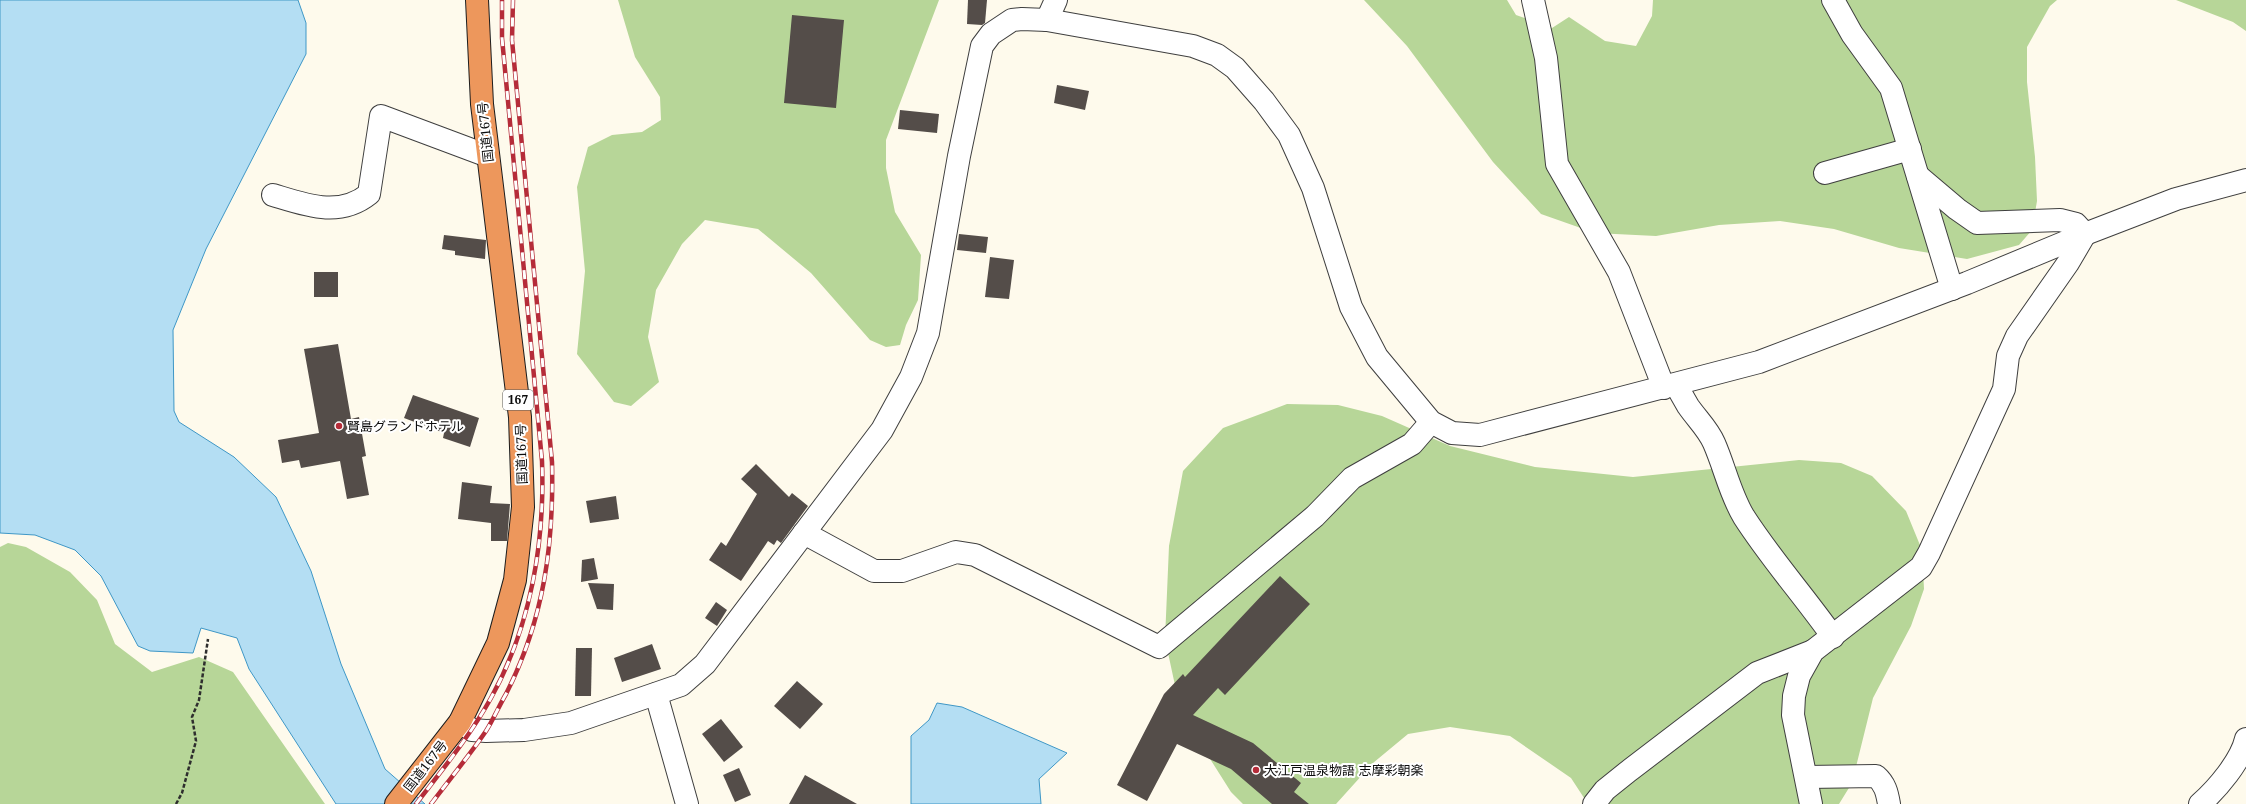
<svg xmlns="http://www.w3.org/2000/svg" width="2246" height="804" font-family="'Noto Serif','Noto Sans JP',serif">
<rect width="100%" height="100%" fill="#fefaec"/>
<g fill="#b7d698">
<polygon points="618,0 939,0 886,140 886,168 895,212 921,255 918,300 906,325 900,345 886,347 870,340 811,273 758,229 705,220 682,244 656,290 648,337 659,382 631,406 614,402 577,354 585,271 577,187 588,147 612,135 642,132 661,120 660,97 635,57"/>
<polygon points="1364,0 1507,0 1516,15 1552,28 1569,17 1605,41 1636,46 1652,16 1653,0 2057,0 2050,6 2027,47 2027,82 2035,157 2037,201 2032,230 2019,245 1967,259 1899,248 1834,229 1780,221 1719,225 1656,236 1595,233 1541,214 1493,162 1407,46"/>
<polygon points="2176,0 2246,0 2246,31 2233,22"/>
<polygon points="1287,404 1338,405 1382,416 1450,446 1535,467 1633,477 1799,460 1841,463 1872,476 1906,511 1922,550 1924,589 1911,626 1873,698 1852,783 1839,804 1588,804 1571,778 1510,736 1450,727 1408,734 1373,763 1336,804 1243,804 1231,792 1181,713 1165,639 1169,546 1183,471 1223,428"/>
<polygon points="8,543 26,547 70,572 97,600 115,644 152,672 199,657 233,672 325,804 0,804 0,547"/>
</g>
<g fill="#b4def3" stroke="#3f97c6">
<polygon points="0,0 298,0 306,23 306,54 206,249 173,330 174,411 179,422 234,457 276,497 311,571 341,664 385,769 425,804 336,804 249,669 237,638 201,628 193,653 150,651 138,646 101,576 75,550 35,535 0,533"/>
<polygon points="937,703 962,707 1067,753 1039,779 1041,804 911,804 911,736 929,720"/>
</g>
<g fill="#544d49">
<polygon points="968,0 987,0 985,23 982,25 967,24"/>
<polygon points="792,15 844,20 836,108 784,103"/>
<polygon points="1057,85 1089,91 1085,110 1054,103"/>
<polygon points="900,110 939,114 937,133 898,129"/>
<polygon points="959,234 988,237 986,253 957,250"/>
<polygon points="444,235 486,240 485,259 455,255 455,251 442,249"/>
<polygon points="990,257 1014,260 1009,299 985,297"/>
<rect x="314" y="272" width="24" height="25"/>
<polygon points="338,344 351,419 359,417 366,456 362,457 369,495 347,499 340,461 301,468 299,460 282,463 278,440 319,433 304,349"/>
<polygon points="413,395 479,418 470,447 443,438 444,433 404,418"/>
<polygon points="756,464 789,497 792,493 808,506 781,543 777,540 774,545 768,541 741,581 709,560 721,542 726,546 757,494 741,479"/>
<polygon points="462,482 492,486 490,503 510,504 507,541 491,541 491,523 458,519"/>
<polygon points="616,496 619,519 590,523 586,501"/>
<polygon points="594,558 598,579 581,582 582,560"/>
<polygon points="1280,576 1310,604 1225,695 1218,688 1193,715 1253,743 1301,783 1294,792 1309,804 1272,804 1231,769 1177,744 1147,801 1117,785 1164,694 1183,674 1185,677"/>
<polygon points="588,583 614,584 613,610 597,609"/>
<polygon points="716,602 727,610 717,626 705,618"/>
<polygon points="652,644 661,669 622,682 614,658"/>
<polygon points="576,648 592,648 591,696 575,696"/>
<polygon points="797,681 823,704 800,729 774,706"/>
<polygon points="721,719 743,747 724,762 702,734"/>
<polygon points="739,768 751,795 735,802 723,775"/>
<polygon points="805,775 857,804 789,804"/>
</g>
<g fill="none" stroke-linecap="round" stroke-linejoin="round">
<defs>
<g id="minor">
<polyline points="1533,0 1546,58 1557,164 1619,272 1664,388"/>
<polyline points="1833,0 1852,34 1891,88 1952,289"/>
<polyline points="1047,20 1056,0"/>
<polyline points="1825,173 1910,149"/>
<polyline points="1918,176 1957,209 1977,223 2060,220 2076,224 2085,234"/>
<path d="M273,195C306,205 339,218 369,194L381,116L488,156"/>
<path d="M1676,385C1680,392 1684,399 1688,406C1697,419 1708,429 1714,443C1725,468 1730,494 1744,517C1771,559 1804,596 1833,637"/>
<polyline points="804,533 874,571 902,571 956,552 975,555 1159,647 1315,516 1352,478 1412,444 1431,422"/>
<polyline points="656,694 687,804"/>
<polyline points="460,722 472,730 486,731 524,730 571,723 681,685 705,664 882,430 911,377 928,333 959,156 982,46 991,34 1012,20 1022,19 1047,20 1193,46 1217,55 1235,68 1264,101 1289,135 1313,188 1351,307 1377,357 1431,422 1452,433 1480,435 1759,362 1967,283 2085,234 2176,199 2246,180"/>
<path d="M1807,777L1876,776C1885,784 1887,792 1889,804"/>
<polyline points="1594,804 1605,790 1630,770 1757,673 1813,651"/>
<polyline points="1811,804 1793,715 1794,696 1799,676 1813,651 1921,567 1929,553 2004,389 2008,356 2017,336 2068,263 2085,234"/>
<path d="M2200,804C2217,789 2241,761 2246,739"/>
</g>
<polyline id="highway" points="396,804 460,722 498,643 515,580 523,507 520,417 482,104 477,0"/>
</defs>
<use href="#minor" stroke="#3f3f3f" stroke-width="24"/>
<use href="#highway" stroke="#1d1d1d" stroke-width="24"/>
<polyline stroke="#2e2e2e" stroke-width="2.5" stroke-dasharray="4 2" stroke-linecap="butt" points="176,804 182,793 196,741 192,717 199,700 208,639"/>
<use href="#minor" stroke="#fff" stroke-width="22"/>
<use href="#highway" stroke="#ed975c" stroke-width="22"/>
<defs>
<g id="rail">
<path d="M416,804C442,770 470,736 491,698C531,626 545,542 542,461L502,38V0"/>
<path d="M431,804C449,780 469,756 486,731C493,720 499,706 506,694C544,619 554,545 552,462L512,40L513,0"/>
</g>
</defs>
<use href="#rail" stroke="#b52c39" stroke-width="4.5"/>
<use href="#rail" stroke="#fff" stroke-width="3" stroke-dasharray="9" stroke-linecap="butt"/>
</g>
<g fill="#b52c39" stroke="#fff" stroke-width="1.5">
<circle cx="339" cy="426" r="4"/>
<circle cx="1256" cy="770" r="4"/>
</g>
<g text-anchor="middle" stroke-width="4" stroke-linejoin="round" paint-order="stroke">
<rect fill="#fff" stroke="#555" stroke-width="1" x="503" y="390" width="30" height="20" rx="3"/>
<g font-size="12" font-weight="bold" fill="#0c0c0c">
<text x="518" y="404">167</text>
</g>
<g font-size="13" fill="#0c0c0c" stroke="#fff">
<text transform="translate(485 132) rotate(-96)" y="5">国道167号</text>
<text transform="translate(521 454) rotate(-92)" y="5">国道167号</text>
<text transform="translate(425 766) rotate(-52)" y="5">国道167号</text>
</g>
<g font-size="13" fill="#0c0c0c" stroke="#fff" text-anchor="start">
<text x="347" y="431">賢島グランドホテル</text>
<text x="1264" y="775">大江戸温泉物語 志摩彩朝楽</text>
</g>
</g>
</svg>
